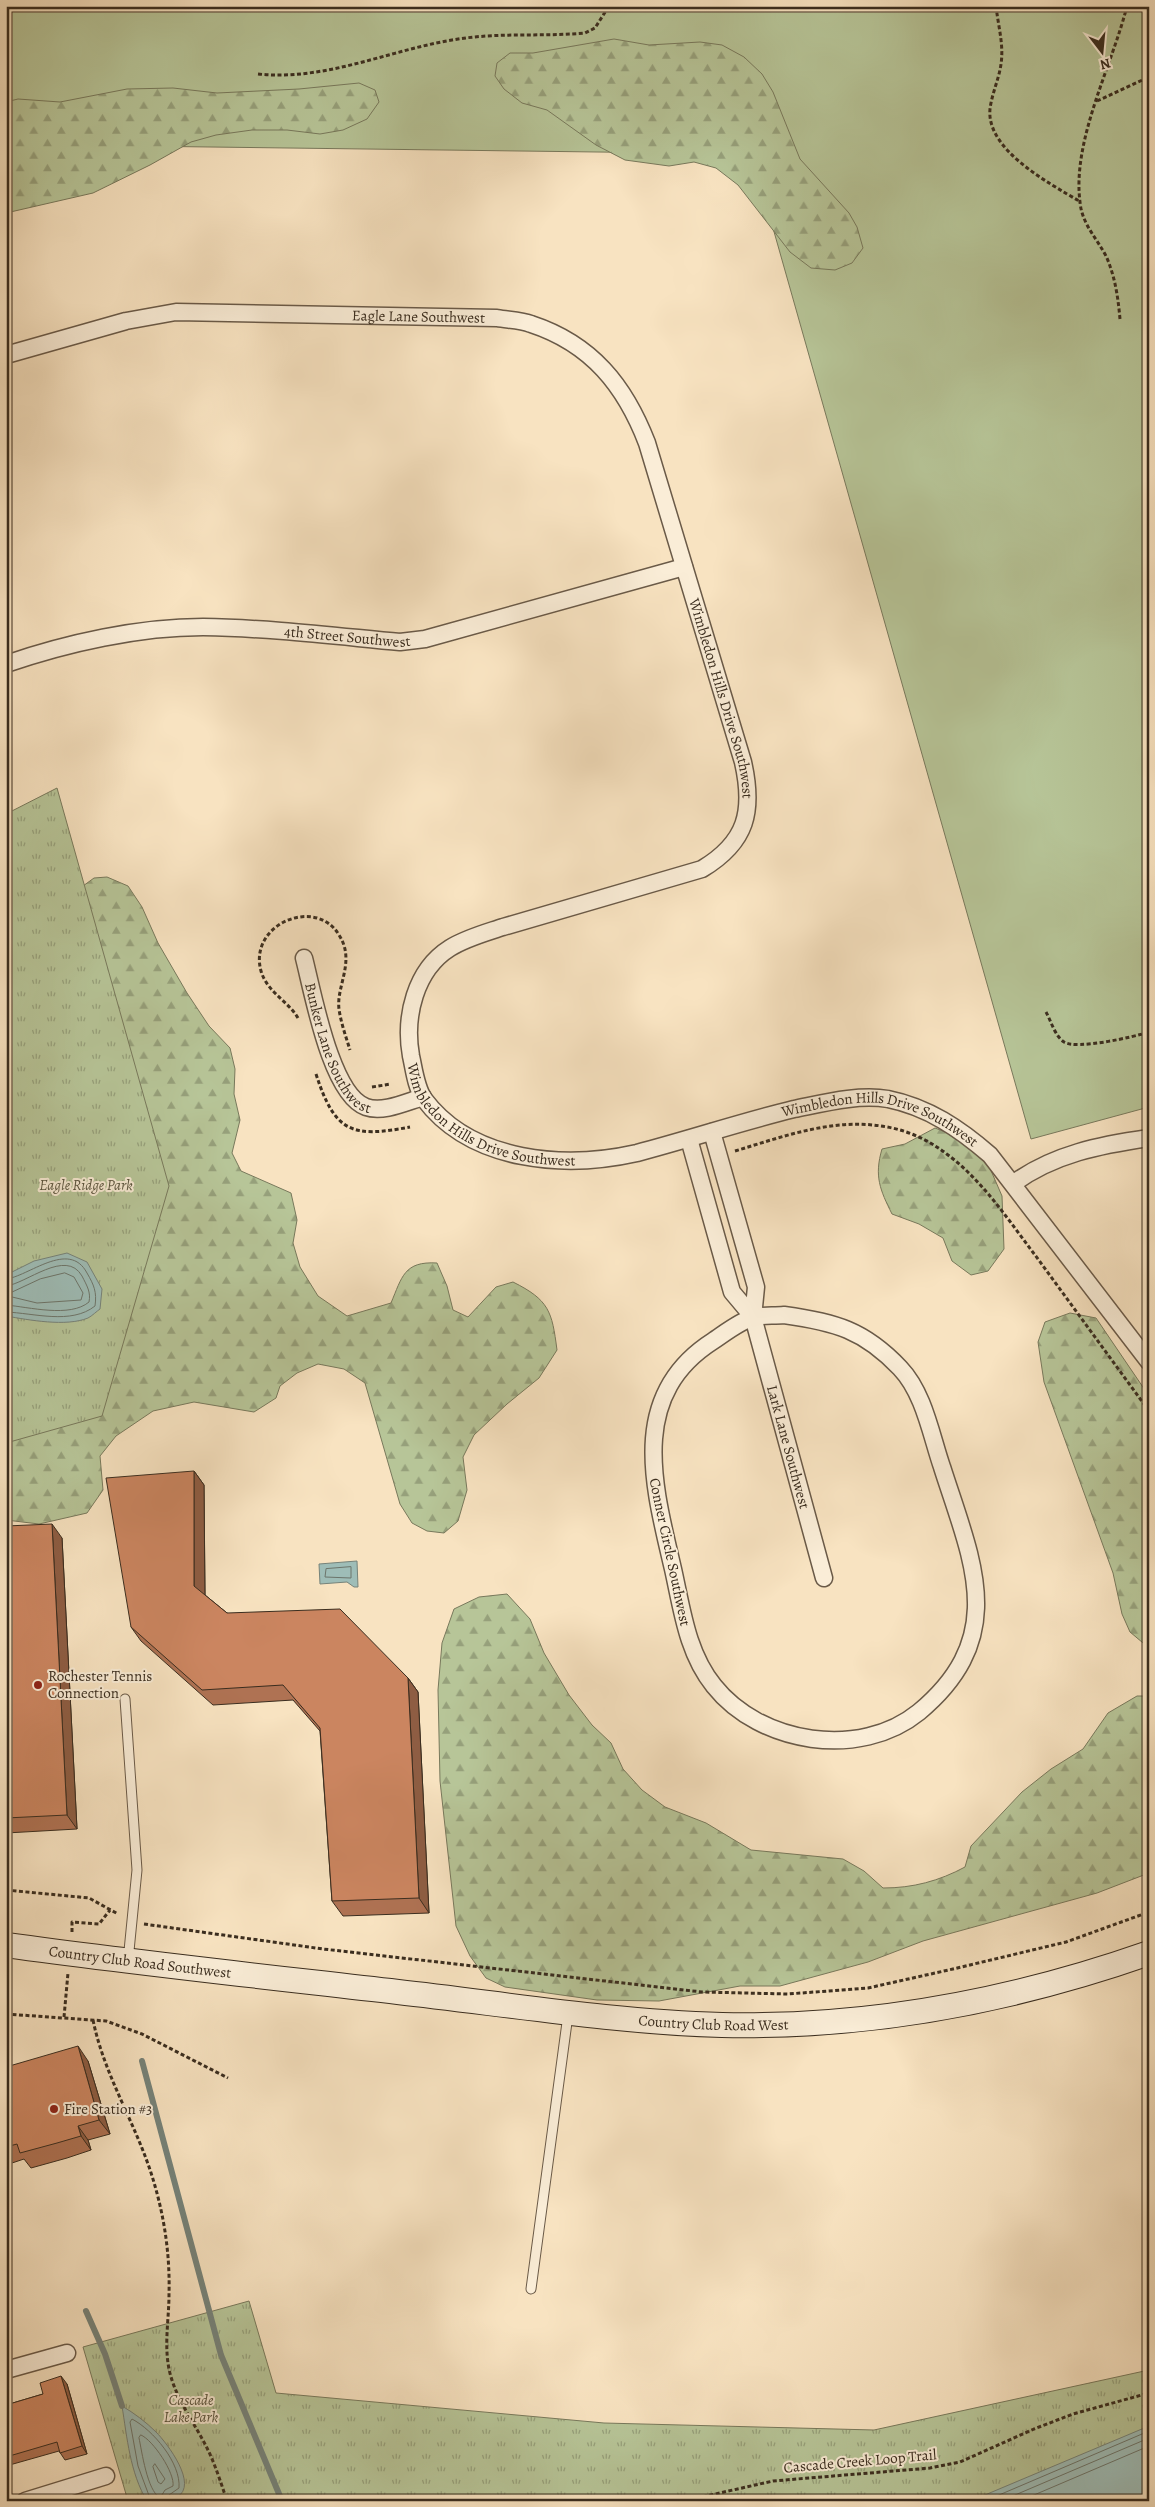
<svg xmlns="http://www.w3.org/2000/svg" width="1155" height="2507" font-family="Alegreya,serif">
<defs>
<pattern id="forest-firs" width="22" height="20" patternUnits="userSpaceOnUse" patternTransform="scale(1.25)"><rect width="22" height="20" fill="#b7c598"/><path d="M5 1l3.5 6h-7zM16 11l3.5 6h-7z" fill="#96a07b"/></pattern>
<pattern id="park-tufts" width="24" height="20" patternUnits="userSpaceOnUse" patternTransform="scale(1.25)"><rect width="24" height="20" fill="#b7c598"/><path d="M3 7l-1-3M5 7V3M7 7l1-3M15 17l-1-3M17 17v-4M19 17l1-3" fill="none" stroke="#96a07b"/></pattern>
</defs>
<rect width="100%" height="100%" fill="#f8e3c1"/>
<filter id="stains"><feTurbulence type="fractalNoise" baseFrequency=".004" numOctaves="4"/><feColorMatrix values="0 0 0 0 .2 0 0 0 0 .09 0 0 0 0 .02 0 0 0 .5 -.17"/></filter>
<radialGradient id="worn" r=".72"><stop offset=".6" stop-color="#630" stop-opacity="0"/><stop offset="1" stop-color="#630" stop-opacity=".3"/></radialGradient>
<polygon fill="#b7c598" stroke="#78795c" points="6,6 1149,6 1149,1107 1031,1139 752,154 133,146 6,181"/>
<g fill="url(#forest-firs)" stroke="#78795c">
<polygon points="614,39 649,45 700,42 722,45 744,57 762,74 773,92 800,159 849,213 857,227 863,248 852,263 835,270 811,268 790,252 738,185 716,168 694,162 669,166 625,160 596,145 547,110 522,103 504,89 495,76 497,63 510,53 533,53"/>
<polygon points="359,83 375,90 379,102 367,119 343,130 320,134 287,130 252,130 216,135 191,142 150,165 93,193 6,213 6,102 18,99 60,102 127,89 173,88 217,93 299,89"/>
<path d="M107,877L128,886L142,907L158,943L187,993L209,1026L230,1048L235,1069L234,1094L240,1120L232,1153L241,1171L291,1193L297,1220L293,1243L300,1267L318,1296L347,1316L391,1303C402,1277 404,1261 437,1263L447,1286L453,1310L468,1317L496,1287L513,1282C549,1300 552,1311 557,1350L539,1378L507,1404L474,1435L463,1457L467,1490L458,1521L444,1533L427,1531L412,1523L400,1504L365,1383L344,1369L318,1364L297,1373L280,1386L276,1398L254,1412L194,1402L153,1411L116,1436L100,1456L103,1490L87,1513L39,1524L6,1520V1067L72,894L94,878Z"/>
<path d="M935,1128L958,1137L989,1166L1002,1196L1004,1249L988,1271L971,1275L952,1261L943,1238L919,1224L892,1214C880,1190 874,1176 882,1149L905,1144Z"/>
<polygon points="1070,1313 1096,1318 1149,1396 1149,1648 1130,1632 1122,1614 1113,1573 1044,1382 1038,1342 1045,1322"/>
<path d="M507,1594L530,1619L544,1653L569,1695L592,1725L611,1743L623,1769L642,1790L665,1807L706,1823L751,1850L843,1859L864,1871L883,1888C913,1888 939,1881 965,1867L971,1846L1022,1792L1051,1769L1083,1749L1108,1713L1137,1696H1149V1873L1097,1893L923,1941L868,1962L780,1986H740L659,2001L597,2000L505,1987L486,1978L470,1956L456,1926L440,1781L438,1690L442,1643L454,1609L479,1597Z"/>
</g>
<g fill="url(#park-tufts)" stroke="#78795c">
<polygon points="57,788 169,1186 102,1416 6,1443 6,814"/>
<polygon points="249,2301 276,2393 604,2423 874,2430 1149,2370 1149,2501 128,2501 83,2347"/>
</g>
<g fill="#9ebdb7" stroke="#76837a">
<path d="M67,1253L87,1262L102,1289L100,1309C97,1311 92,1316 88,1318C66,1327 29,1320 6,1316V1275L34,1261Z"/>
<polygon points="357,1561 358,1587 354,1587 347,1582 320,1584 319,1564"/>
<path d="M122,2406C134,2413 146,2422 156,2432C167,2443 199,2485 177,2497C168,2502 157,2501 147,2501C130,2473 127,2437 122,2406Z"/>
<polygon points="1149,2426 1149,2501 971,2501 973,2500"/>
</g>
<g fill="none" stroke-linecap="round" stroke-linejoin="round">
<g stroke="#6c756b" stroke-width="1">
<polygon points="65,1273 74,1277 83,1293 81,1300 37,1303 8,1296 10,1293 40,1279"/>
<path d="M6,1279C28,1277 69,1239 87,1273C94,1285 97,1292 95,1306C71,1325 34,1313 6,1312"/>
<path d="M6,1286C26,1284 66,1248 82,1276C87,1286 91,1292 89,1302C70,1318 29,1307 6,1305"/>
<polygon points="351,1567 351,1578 325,1577 326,1569"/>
<path d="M141,2435C153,2440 175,2473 173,2486L165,2490L160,2498C147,2490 142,2452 139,2438Z"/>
<polygon points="155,2464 165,2479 161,2484 158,2482 153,2467"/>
<path d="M151,2501L138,2466L130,2422L132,2419C153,2430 181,2463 179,2488L169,2495L167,2501"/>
<polyline points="985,2501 1149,2431"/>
<polyline points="1001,2501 1149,2438"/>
<polyline points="1020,2501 1149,2446"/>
</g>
<g stroke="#76837a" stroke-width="6">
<polyline points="142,2061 221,2355 282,2501"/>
<polyline points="86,2311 105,2354 122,2406"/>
</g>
<defs>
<g id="lane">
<polyline points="125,1699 137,1870 128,1961"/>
<polyline points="531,2289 568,2015"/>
</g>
<g id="street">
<path id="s1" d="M6,355L126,321L176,312L497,318C508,320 521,320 531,324C592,344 625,386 647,443L743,762C754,811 747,842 702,869L503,927C485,933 466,938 450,948C415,970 404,1017 411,1056C414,1069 416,1088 424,1099C472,1163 566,1169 637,1153C690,1139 741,1122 794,1109C824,1103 858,1094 888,1099C928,1107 960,1129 990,1155L1149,1362"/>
<path id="s2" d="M6,664C67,643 139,627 203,627C269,628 335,636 400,642L425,639L684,567"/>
<path id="s3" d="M304,958C313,993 331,1095 366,1107C383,1113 406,1102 423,1097"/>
<path id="s4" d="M712,1132L756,1287L753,1317L824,1578"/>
<polyline points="689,1139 732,1292 753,1317"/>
<path d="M1014,1183C1054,1154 1100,1145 1149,1138"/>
<path d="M784,1315C835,1322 864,1330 900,1368C924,1393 931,1435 942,1467C972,1561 1010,1636 919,1712C860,1760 760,1744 714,1686C687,1653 682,1609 673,1569C654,1487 627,1396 713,1341C725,1333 740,1321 754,1317C763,1315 774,1316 784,1315Z"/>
<polyline points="6,2370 67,2353"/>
<polyline points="25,2501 106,2476"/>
</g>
<g id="secondary">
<path id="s5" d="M6,1945C137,1963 268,1977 398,1992C505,2004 614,2022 722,2025C867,2028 1012,2001 1149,1953"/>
</g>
</defs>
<use href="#lane" stroke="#6a5a48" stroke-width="11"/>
<use href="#street" stroke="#6a5a48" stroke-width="19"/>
<use href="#secondary" stroke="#3a2d1f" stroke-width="26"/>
<g stroke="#3a2d1f" stroke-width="3" stroke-dasharray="4 2.5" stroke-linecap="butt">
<path d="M996,6C998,25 1004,45 1001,64C999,79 992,93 990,109C986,150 1049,183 1079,201"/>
<path d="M258,74C325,81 387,51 452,40C497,32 541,37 585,33L595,28L609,6"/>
<polyline points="1097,101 1149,77"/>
<path d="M1120,319C1118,297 1115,276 1106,256C1096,237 1082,224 1080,202C1072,140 1112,66 1127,6"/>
<path d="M1046,1012C1051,1021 1055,1036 1064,1042C1076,1050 1134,1037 1149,1032"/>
<path d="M298,1018C288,1001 267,992 261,971C248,924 316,896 339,935C356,961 336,986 339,1009C341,1023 346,1037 350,1050"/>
<path d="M316,1074C335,1133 352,1138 410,1127"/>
<polyline points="372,1087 391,1084"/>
<path d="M735,1151C785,1136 835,1117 887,1127C910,1131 930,1141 948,1155C983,1181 1009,1221 1035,1255C1073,1307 1111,1359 1149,1411"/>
<polyline points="6,1890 89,1898 118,1914"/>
<polyline points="144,1924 323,1949 702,1992 788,1994 868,1988 953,1969 1066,1942 1149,1912"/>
<polyline points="72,1932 72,1922 99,1924 110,1910"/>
<polyline points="6,2014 106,2021 142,2034 228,2078"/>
<polyline points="64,2017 68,1973"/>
<path d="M93,2020C105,2079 139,2128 155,2186C165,2221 170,2257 169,2294C169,2319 164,2344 169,2369C175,2398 194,2422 207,2448C215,2464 221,2483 227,2501"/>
<polyline points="684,2501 773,2481 930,2468 960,2462 1034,2429 1073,2414 1149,2393"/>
</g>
<use href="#lane" stroke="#faedd7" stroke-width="9"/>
<use href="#street" stroke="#faedd7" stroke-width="16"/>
<use href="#secondary" stroke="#faedd7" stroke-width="24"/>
</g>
<g fill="#af7253" stroke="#3a2d1f">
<polygon points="194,1471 204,1485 205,1595 227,1613 408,1678 418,1692 429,1913 343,1916 332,1901 320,1731 293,1700 213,1705 141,1641 131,1627"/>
<polygon points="6,1526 62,1538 77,1829 6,1833"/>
<polygon points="88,2061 110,2134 88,2140 91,2150 67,2158 31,2168 24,2159 6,2165 6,2067"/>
<polygon points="67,2384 87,2454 65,2460 59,2451 6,2466 6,2405 43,2394"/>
</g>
<g fill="#8e5d43" stroke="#3a2d1f">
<polygon points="194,1471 204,1485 205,1601 194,1586"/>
<polygon points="52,1524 62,1538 77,1829 67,1815"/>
<polygon points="408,1678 418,1692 429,1913 419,1898"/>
<polygon points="78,2046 88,2061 110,2134 99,2120"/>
<polygon points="78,2126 88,2140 91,2150 81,2136"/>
<polygon points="61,2376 67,2384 87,2454 82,2446"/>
</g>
<g fill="#cb8560" stroke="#3a2d1f">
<polygon points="194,1471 194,1586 227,1613 340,1609 408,1678 419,1898 332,1901 320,1728 283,1685 202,1690 131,1627 106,1478"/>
<polygon points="52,1524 67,1815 6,1818 6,1526"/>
<polygon points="78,2046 99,2120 78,2126 81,2136 57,2143 20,2153 17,2144 6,2147 6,2067"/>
<polygon points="61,2376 82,2446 60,2453 57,2442 6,2457 6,2405 43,2394 40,2383"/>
</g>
<g fill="#8f2418" stroke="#faedd7" stroke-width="2">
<circle cx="38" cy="1685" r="5"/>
<circle cx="54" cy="2109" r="5"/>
</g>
<g text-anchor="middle" stroke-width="4" stroke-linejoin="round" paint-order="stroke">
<g font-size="15" fill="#3a2d1f" stroke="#faedd7">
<text dy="5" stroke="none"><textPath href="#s1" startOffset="418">Eagle Lane Southwest</textPath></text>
<text dy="5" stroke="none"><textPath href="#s2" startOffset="346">4th Street Southwest</textPath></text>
<text dy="5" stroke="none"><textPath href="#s1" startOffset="970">Wimbledon Hills Drive Southwest</textPath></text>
<text dy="5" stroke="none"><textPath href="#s3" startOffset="98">Bunker Lane Southwest</textPath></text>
<text dy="5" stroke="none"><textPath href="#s1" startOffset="1659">Wimbledon Hills Drive Southwest</textPath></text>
<text dy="5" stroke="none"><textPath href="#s1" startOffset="2079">Wimbledon Hills Drive Southwest</textPath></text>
<text dy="5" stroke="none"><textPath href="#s4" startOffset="326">Lark Lane Southwest</textPath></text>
<text transform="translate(670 1552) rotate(78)" y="5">Conner Circle Southwest</text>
<text dy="5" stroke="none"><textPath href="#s5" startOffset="135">Country Club Road Southwest</textPath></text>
<text dy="5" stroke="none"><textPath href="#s5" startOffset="712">Country Club Road West</textPath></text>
<text transform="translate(860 2461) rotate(-5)" y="5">Cascade Creek Loop Trail</text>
</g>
<g font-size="15" font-style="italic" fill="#59533d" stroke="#faedd7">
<text x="86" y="1190">Eagle Ridge Park</text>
<text x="191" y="2405">Cascade<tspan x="191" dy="17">Lake Park</tspan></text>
</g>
<g font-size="15" fill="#3a2d1f" stroke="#faedd7" text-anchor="start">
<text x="48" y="1681">Rochester Tennis<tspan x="48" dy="17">Connection</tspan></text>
<text x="64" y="2114">Fire Station #3</text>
</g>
</g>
<rect width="1155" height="2507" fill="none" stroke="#f8e3c1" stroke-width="25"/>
<rect x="8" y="8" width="1140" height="2492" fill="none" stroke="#3a2d1f" stroke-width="2.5"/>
<rect x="12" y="12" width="1130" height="2482" fill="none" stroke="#3a2d1f"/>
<g transform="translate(1102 52) rotate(164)" stroke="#faedd7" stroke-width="4" paint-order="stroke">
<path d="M0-4L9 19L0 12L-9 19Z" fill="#3a2d1f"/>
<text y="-8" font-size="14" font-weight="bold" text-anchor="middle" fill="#3a2d1f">N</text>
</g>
<rect width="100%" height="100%" filter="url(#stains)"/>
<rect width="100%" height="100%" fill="url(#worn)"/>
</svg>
